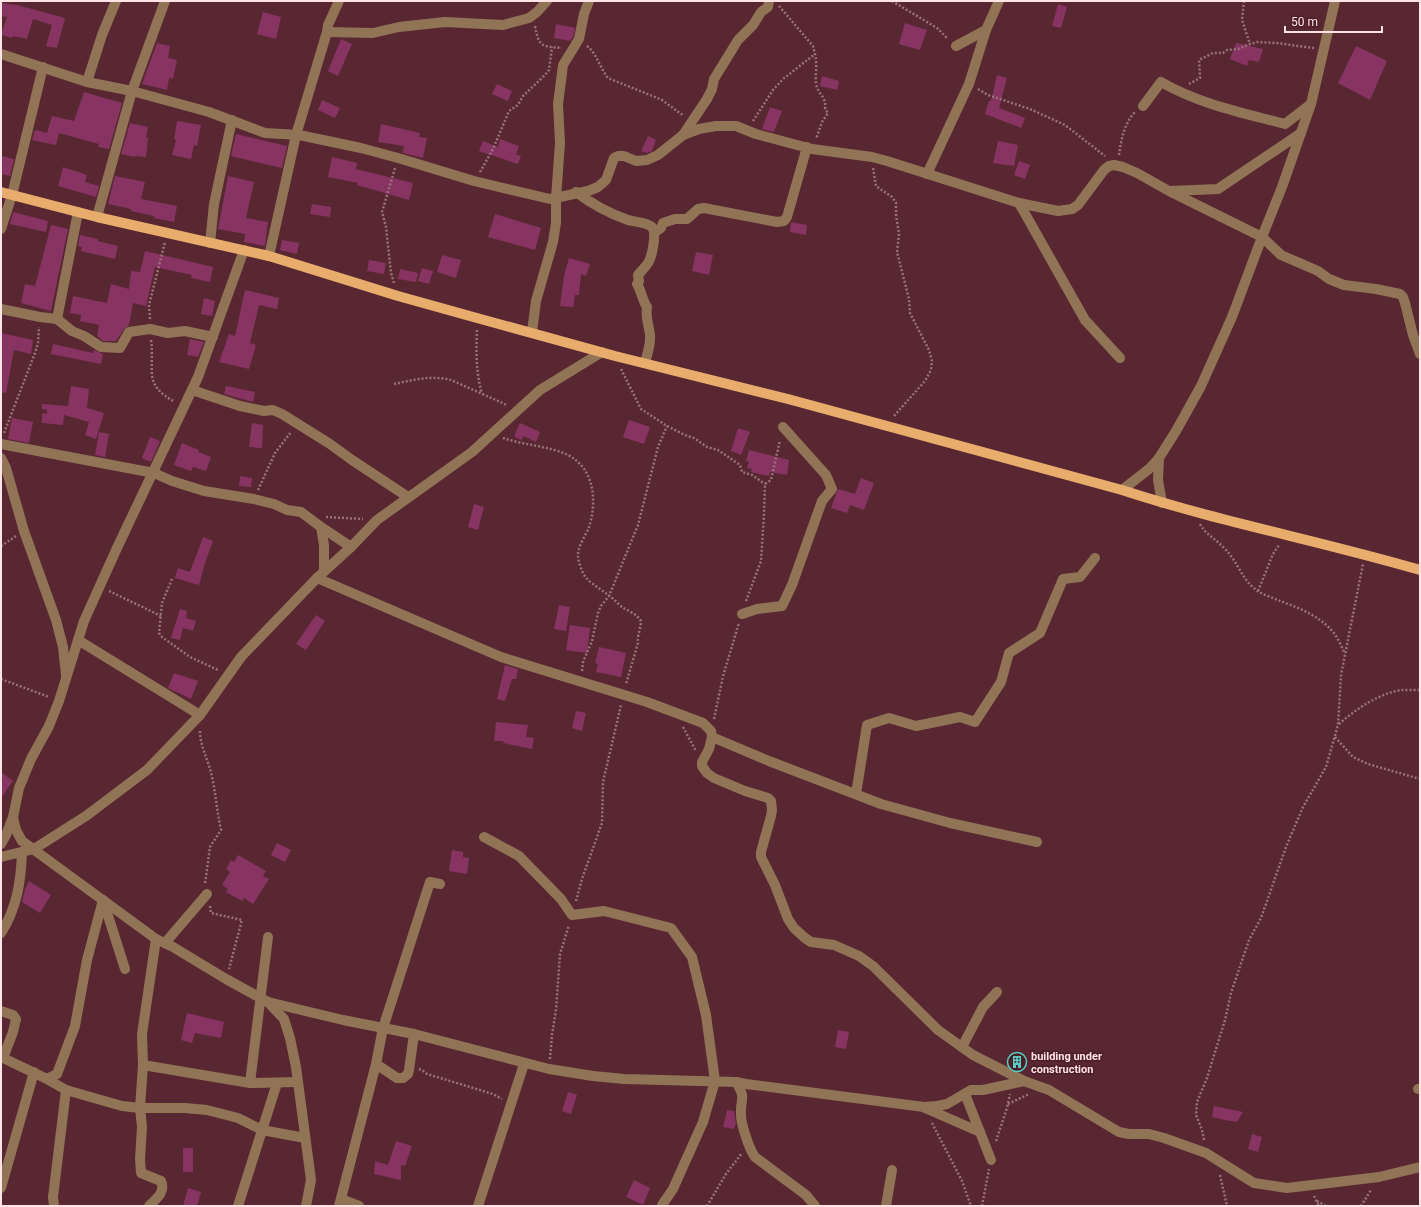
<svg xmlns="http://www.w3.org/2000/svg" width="1421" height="1207" font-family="Roboto,sans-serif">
<rect width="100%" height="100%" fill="#582732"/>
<g fill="#873463">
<polygon points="1,3 17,5 65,18 57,48 46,46 52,25 33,19 27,39 13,36 12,38 1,35 7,17 1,16"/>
<polygon points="1058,4 1067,7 1061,28 1052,26"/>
<polygon points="263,12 281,17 276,39 257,34"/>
<polygon points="905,23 927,30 920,50 899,44"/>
<polygon points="556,24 575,28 573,37 570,41 554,38"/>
<polygon points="341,39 352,44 338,76 328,71"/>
<polygon points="157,43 170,46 168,58 177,60 173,79 169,78 167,90 142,84"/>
<polygon points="1236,43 1263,49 1259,62 1249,60 1247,66 1230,59"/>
<polygon points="1356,46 1387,61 1370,100 1338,83"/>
<polygon points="997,75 1007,78 999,108 1025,118 1021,128 985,114 989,101 991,101"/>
<polygon points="822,76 839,81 837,90 820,86"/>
<polygon points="497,84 512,91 508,101 492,94"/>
<polygon points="84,92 122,103 109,149 98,147 99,144 59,133 56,145 32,140 35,130 47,133 52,116 74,121"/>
<polygon points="322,100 340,108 335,118 318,110"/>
<polygon points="770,107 782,111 774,132 762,129"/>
<polygon points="177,121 201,125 197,146 194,145 191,159 172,155 176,140 174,139"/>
<polygon points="130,123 148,127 146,137 148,138 146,157 135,156 135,157 121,154"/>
<polygon points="381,124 420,133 419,137 427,138 423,158 403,153 404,146 378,142"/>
<polygon points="236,134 287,146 282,168 231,156"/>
<polygon points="648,136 656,140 652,151 647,153 641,151"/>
<polygon points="500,139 519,146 516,154 521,156 518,164 479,151 483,141 498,147"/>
<polygon points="998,141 1018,145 1014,166 993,163"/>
<polygon points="1,156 14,159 10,176 1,174"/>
<polygon points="332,157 357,163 356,169 413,183 409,200 357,185 358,183 328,177"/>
<polygon points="1019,161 1030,165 1025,179 1014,175"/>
<polygon points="63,167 87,175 85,182 99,186 96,197 58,186"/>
<polygon points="115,176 145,182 141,199 177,206 174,222 154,218 154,216 131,211 131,209 108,204"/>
<polygon points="228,176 254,182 246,218 268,222 265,246 244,242 245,234 218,229"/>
<polygon points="312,204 331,207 330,217 310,214"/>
<polygon points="13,212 48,221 46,232 10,224"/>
<polygon points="495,214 541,228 535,250 488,237"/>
<polygon points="791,222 807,225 806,235 790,232"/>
<polygon points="51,225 68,229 51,311 21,303 25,284 35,286"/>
<polygon points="80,235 98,239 98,241 118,246 115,259 81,251 82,247 78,246"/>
<polygon points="282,240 299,243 297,254 280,250"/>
<polygon points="145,251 213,267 210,282 191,278 192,275 155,267 146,306 133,303 129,325 124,329 116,341 103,341 97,336 99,325 80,321 81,315 70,313 73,296 107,303 111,284 129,289 131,271 140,272"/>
<polygon points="696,252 713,255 709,275 692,271"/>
<polygon points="442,255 461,260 456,278 437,272"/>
<polygon points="569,258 590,264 586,276 581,274 579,295 575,295 573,307 560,306 564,276"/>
<polygon points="369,260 386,263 384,274 367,271"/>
<polygon points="422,268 433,271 429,284 418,281"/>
<polygon points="400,269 418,273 416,282 398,279"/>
<polygon points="245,290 279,298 277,309 259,305 250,343 256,345 249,369 219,362 229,334 235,336"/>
<polygon points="204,298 215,301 212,316 201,314"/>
<polygon points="1,333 33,340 31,354 14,350 6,393 1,392"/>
<polygon points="190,339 204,342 198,357 187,355"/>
<polygon points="53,344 93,353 94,350 103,354 101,364 51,354"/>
<polygon points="71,386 89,389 87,408 104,413 96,439 85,435 89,422 64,415 63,425 42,423 42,413 47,414 47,410 42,409 42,404 68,406"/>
<polygon points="226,386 255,392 253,402 224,394"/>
<polygon points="12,418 33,422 29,443 8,439"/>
<polygon points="629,420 650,427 644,444 623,437"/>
<polygon points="252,423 263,425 262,448 249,447"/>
<polygon points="520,423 540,432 536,442 524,436 521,440 514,436"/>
<polygon points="738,428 750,432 741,455 731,451"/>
<polygon points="99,432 109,434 105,457 95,455"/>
<polygon points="150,437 160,441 151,462 142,458"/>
<polygon points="182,443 199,450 198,452 211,457 206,471 193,467 191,471 174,465"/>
<polygon points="749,450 789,460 787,475 770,472 769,476 751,472 752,469 747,468 749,462 746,461"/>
<polygon points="240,476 252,478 251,487 239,486"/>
<polygon points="861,478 874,483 864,510 850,505 847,513 831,508 838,489 855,494"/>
<polygon points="474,504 484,507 478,530 468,527"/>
<polygon points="203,537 213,541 205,563 199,585 175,578 178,568 190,572"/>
<polygon points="559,605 570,607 566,631 554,629"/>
<polygon points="180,609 187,611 186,618 196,621 193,631 183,628 180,640 171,638"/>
<polygon points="316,615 325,621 306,650 296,644"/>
<polygon points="570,625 590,628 587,653 566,650"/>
<polygon points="599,647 626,653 621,677 596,672 598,664 595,663"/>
<polygon points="505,665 518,669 516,679 512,679 505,701 497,699"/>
<polygon points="174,673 198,681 191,699 168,688"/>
<polygon points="576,711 586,713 582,731 572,728"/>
<polygon points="496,722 528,725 526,737 534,738 532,749 503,743 504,741 494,741"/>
<polygon points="1,772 13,781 1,798"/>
<polygon points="277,843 291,850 285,862 271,855"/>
<polygon points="452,850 463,852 463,857 469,858 467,874 449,871"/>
<polygon points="238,855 266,871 263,876 269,879 253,904 244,898 242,901 226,892 228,889 222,885 230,872 226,869 231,860 234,862"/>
<polygon points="29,881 51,895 40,913 22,902 25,889"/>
<polygon points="187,1013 224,1022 221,1038 195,1033 192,1043 181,1040"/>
<polygon points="838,1030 849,1032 846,1049 835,1047"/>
<polygon points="568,1092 577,1095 571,1114 562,1111"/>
<polygon points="1214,1106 1243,1112 1237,1122 1225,1120 1212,1117"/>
<polygon points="727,1110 734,1111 736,1123 734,1129 723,1127"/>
<polygon points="1252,1134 1262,1137 1258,1152 1248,1149"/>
<polygon points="396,1141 412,1146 405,1166 401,1165 401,1180 374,1174 375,1161 388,1165"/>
<rect x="183" y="1148" width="10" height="24"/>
<polygon points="634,1180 650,1188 643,1205 626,1197"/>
<polygon points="188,1188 201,1192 197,1206 183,1206"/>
</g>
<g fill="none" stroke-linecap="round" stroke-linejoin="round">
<g stroke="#9a727a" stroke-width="2.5" stroke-dasharray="2 2" stroke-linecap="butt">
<polyline points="892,1 937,28 948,39"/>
<polyline points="1244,1 1242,20 1250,44"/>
<path d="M779,6L813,46C814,51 816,56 816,61C817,68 815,76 816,83C817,94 827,96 825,109L828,113L822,122L816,139"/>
<path d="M535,26C539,48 542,46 562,48"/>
<path d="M587,46C597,54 600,68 608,78L662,100L684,116"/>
<polyline points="1189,84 1200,78 1199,60 1213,53 1223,53 1227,50 1238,49 1250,44 1257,42 1276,43 1314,48"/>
<polyline points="978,89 988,95 1030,109 1065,125 1105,156"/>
<polyline points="753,121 773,90 783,79 815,54"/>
<path d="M1119,155C1121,140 1124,124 1135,112"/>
<polyline points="873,168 876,186 892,197 896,203 896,215 899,234 897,252 909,299 910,313 929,350 932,361 931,370 925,381 894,416"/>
<polyline points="480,172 493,149 509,111 518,105 523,96 544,76 549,70 552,47"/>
<polyline points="394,283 391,273 386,227 382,212 395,168"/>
<polyline points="150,319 149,305 165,242"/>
<path d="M477,330C476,352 476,373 482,394"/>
<path d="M151,340C155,371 142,384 175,402"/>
<polyline points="621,369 641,409 667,426 687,436 694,438 707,447 718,450 740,465 742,472 752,475 765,484"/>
<path d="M394,384C413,380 431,375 451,380L507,405"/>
<polyline points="4,433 35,353 38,343 39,327"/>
<path d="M503,438C523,445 549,446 568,455C595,469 597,502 589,527C586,535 577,548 578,556C578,560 581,569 583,573C588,583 600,588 608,595C613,598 617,603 622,607C628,611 637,614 641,621C641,629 637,635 638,643L626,684"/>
<polyline points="258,490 275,453 291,432"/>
<polyline points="326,517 363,519"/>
<path d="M1200,524C1206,535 1216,539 1224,548C1237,560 1241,578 1255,589C1262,595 1272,597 1280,601C1300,608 1324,618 1336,636C1339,641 1342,647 1344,652"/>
<polyline points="1,546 16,536"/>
<polyline points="172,579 162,603 159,633 162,637 190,657 218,670"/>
<polyline points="109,591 161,616"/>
<polyline points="1258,591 1273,554 1279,545"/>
<polyline points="746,601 761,561 764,514 765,484 771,480 780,440"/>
<polyline points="582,671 583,662 592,641 598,613 601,606 609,596 638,525 658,447 667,426"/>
<polyline points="1,679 49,697"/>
<polyline points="714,719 723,676 739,623"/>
<path d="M1339,724C1356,709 1378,694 1401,690C1407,690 1414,690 1420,690"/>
<polyline points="683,727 696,751"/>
<path d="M200,731C200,747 209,761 212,777C216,795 217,812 221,830L210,847L205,884"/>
<polyline points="1335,737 1353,757 1368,764 1420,779"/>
<polyline points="576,901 582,879 602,823 603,782 621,705"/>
<polyline points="210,906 211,913 242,920 229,969"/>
<polyline points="550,1059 552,1035 556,1010 560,954 569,925"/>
<polyline points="419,1069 422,1070 427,1074 493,1094 502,1099"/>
<polyline points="1008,1104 1029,1094"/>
<polyline points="932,1123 962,1181 971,1206"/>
<polyline points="1204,1140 1202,1130 1196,1115 1197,1102 1207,1078 1225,1020 1231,993 1249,940 1261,918 1286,847 1303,807 1326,767 1338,725 1341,675 1363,564"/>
<polyline points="996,1141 1007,1108 1010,1094"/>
<polyline points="1220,1175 1227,1206"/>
<polyline points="1314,1196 1319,1206"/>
<polyline points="1317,1201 1326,1206"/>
<polyline points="707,1206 726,1174 742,1153"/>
<polyline points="982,1206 989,1169"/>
<polyline points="1361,1206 1371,1190"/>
</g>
<g stroke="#917456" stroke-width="10">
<polyline points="327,32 373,33 399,27 445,22 503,25 529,18 537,12 547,1"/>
<polyline points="956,46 986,30 999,1"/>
<polyline points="1,54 87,82 132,91 209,112 265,133 299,135 361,148 398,158 474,181 550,199 588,191 598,187 606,180 614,158 618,156 624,156 636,161 647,160 658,155 683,135 699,129 716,126 736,126 756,134 812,149 872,157 887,161 1019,203 1058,211 1072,209 1078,205 1104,170 1109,166 1114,165 1123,167 1137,173 1169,191 1262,237 1281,255 1318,271 1329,279 1344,285 1376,289 1400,294 1403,297 1405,303 1413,335 1420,354"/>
<polyline points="87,82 102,35 116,1"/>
<path d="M1143,106L1161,82C1199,104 1243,113 1285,124L1311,104"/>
<polyline points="683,135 707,99 712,89 714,79 738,40 753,25 761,12 768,7 769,1"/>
<polyline points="927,174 969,84 986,30"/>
<polyline points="1170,191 1218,189 1301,133"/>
<path d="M576,192C593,205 608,213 628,220C634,222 647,222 652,227C657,233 652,257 648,263C645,268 641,271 638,275L639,281L637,284C642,292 642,300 647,307C645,318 649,325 650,335C651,344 647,355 645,363"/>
<polyline points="1019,203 1085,320 1120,358"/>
<polyline points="97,217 132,91 165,1"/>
<polyline points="1,229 12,195 43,67"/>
<polyline points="654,233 661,228 663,223 675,219 687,219 698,209 704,208 777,222 784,221 787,217 807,147"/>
<polyline points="210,243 214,204 232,120"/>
<polyline points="244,250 198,377 117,548 84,621 59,701 49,726 31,759 19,788 13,817 16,830 22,841 156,939 173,947 226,979 268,1002 284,1019 290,1038 296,1067 311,1180 306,1206"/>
<polyline points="269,256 296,135 327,32 328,25 339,1"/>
<polyline points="1,309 40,317 57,319 72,331 84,336 101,347 120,348 129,332 150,329 168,333 185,331 213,337"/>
<polyline points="57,319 78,212"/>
<polyline points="532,332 536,301 553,242 556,223 556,198 560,143 558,104 563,65 579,39 584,14 589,1"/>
<polyline points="192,390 240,406 264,411 273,410 282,414 330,444 352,460 408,497"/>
<polyline points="1,444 154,473 172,481 204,491 254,499 274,504 287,510 301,512 321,527 351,547"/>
<polyline points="1,458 6,468 24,531 56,620 63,647 66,675"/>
<polyline points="1159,458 1158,480 1162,503"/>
<polyline points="1122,490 1149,469 1159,458 1176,431 1201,386 1232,317 1262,237 1282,187 1311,104 1335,1"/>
<polyline points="321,527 324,545 324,571"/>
<polyline points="317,578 501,657 647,702 703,723 711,731 712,737 709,749 702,762 702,766 707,773 714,778 745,791 768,798 771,801 772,810 771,816 761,852 761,857 775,885 788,919 794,928 805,938 811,942 834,945 859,956 873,966 938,1030 973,1055 1024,1081 1049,1090 1119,1132 1129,1134 1149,1134 1164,1138 1206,1153 1254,1183 1287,1188 1379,1177 1420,1167"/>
<polyline points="742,614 757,609 782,606 792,585 822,501 832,489 826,475 783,427"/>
<polyline points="78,640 200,715"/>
<polyline points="712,737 769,761 881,804 950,823 1037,842"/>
<polyline points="856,794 867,725 889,718 916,726 960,717 975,722 1001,682 1009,653 1040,633 1063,579 1080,577 1095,558"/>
<polyline points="484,837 519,856 561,899 572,915 604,911 671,928 692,957 706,1015 715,1081 703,1122 673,1189 662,1205"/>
<polyline points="1,844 6,835 13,817"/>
<polyline points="1,857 34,849 86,816 147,770 200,715 241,657 317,578 351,547 377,520 472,452 540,390 602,352"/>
<polyline points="103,900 125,969"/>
<path d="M1,933C17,908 21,881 22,852"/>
<polyline points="165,943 207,894"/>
<polyline points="268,1002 343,1020 414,1034 549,1069 593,1076 624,1079 736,1082 746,1084 924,1107 937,1106 947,1104 971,1090 983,1090 1024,1081"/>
<polyline points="1,1011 13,1015 16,1019 13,1032 3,1058"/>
<polyline points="962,1047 983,1007 997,992"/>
<polyline points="1,1057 47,1079 66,1090 122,1106 140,1108 185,1108 207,1110 238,1118 262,1130 305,1138"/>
<polyline points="376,1064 397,1078 403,1078 408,1074 409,1070 414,1034"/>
<polyline points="143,1065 250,1083 298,1082"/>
<polyline points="47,1079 57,1074 75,1026 87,960 103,900"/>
<path d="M736,1082C747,1100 740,1097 741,1115C741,1124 749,1149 755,1157L806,1195L815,1206"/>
<polyline points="250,1083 268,937"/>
<polyline points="1418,1089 1420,1089"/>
<polyline points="965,1094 991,1160"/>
<polyline points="925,1108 980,1132"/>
<polyline points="1,1188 34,1072"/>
<polyline points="341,1199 359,1206"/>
<polyline points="54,1206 53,1197 66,1090"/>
<path d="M149,1206C156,1199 166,1192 161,1181L141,1173L140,1159L142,1127L140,1108L143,1065L142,1034L156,939"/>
<polyline points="238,1206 277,1083"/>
<polyline points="339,1206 376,1064 383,1028 430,882 440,884"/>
<polyline points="478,1206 524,1064"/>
<polyline points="886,1206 892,1170"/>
</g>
<path stroke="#e8ad6c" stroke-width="10" d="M1,192L97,217L269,256L398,296L477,318L615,356L788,399L1122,490C1220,522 1321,541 1420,570"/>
</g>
<defs>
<symbol id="building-ring" viewBox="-11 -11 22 22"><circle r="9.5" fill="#4d1d28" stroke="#56cec4" stroke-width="1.5"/><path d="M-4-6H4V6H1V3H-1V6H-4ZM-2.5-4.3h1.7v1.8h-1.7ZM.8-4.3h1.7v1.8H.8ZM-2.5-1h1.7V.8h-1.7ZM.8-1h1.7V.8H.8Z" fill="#56cec4"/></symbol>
</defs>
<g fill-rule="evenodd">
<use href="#building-ring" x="1006" y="1051" width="22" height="22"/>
</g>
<g text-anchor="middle" stroke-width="3" stroke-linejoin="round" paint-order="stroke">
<g font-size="11" font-weight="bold" fill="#fee3e7" stroke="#4d1d28" text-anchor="start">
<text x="1031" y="1060">building under<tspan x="1031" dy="13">construction</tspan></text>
</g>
</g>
<rect width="1421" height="1207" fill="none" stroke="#fee3e7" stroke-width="4"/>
<path d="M1285 26v6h97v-6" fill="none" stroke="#fee3e7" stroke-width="2"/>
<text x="1291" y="26" font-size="12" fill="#fee3e7" stroke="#4d1d28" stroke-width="3" paint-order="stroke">50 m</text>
</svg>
